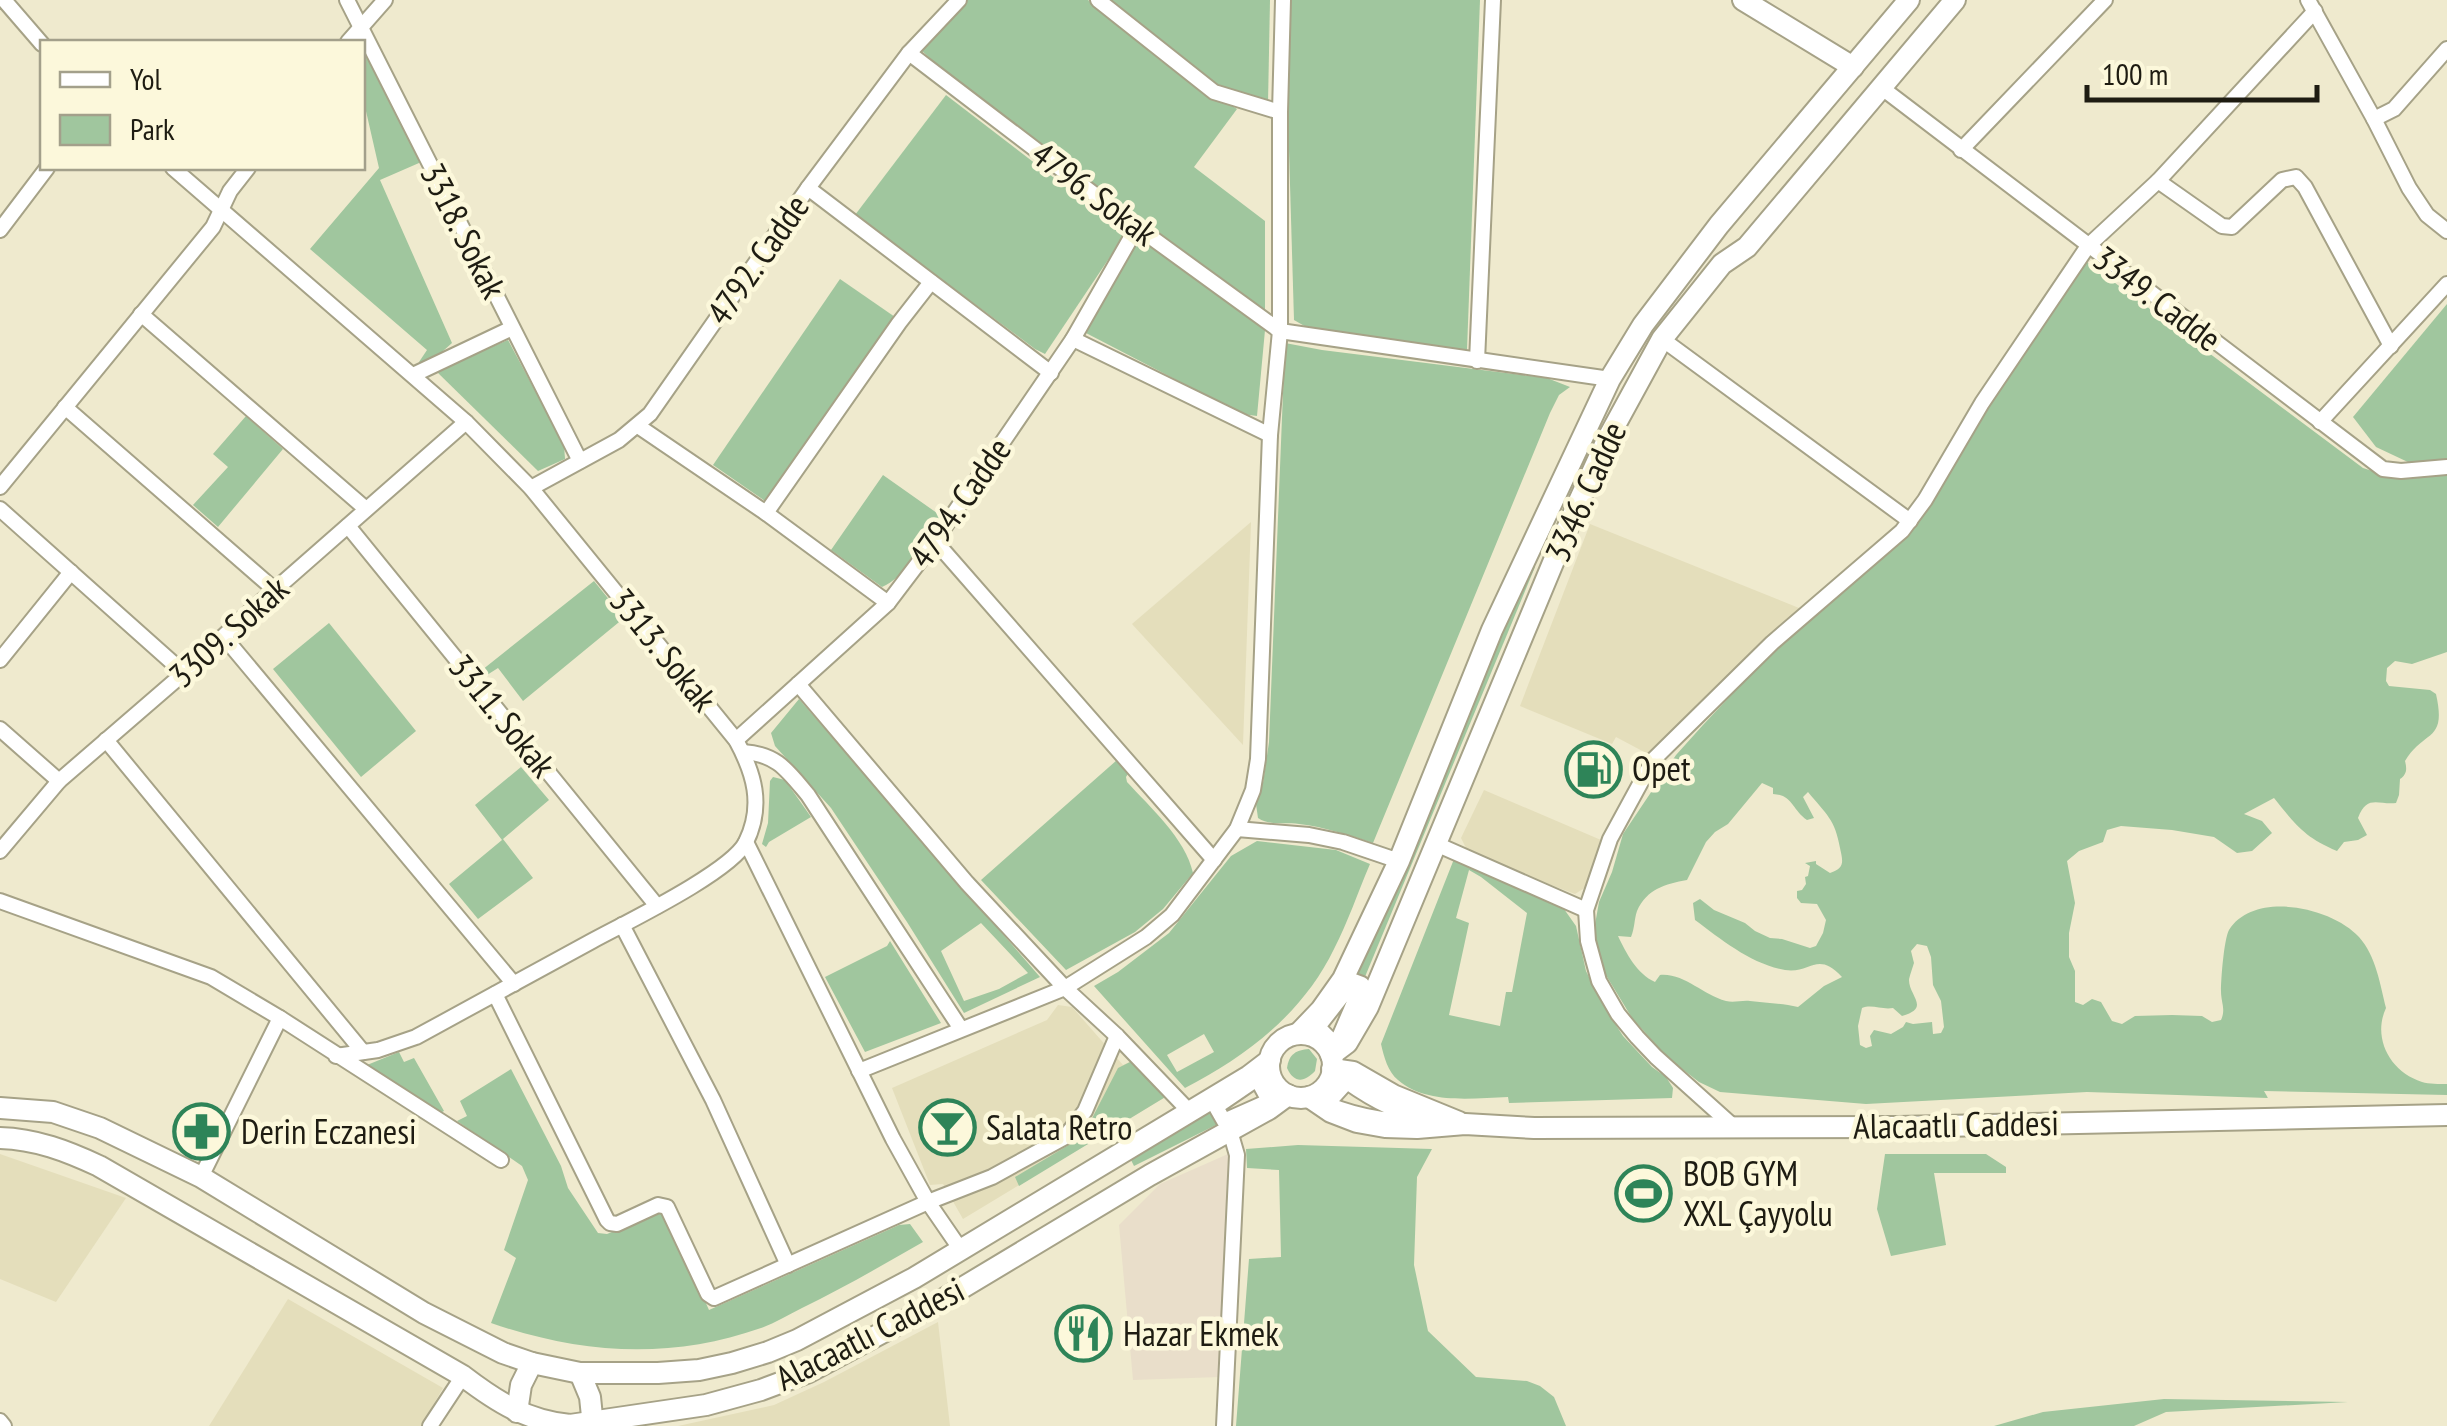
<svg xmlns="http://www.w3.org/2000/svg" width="2447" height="1426" font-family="'PT Sans Narrow',sans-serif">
<rect width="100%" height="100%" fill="#efeace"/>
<g fill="#e4debb">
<polygon points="1251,522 1243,745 1132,624"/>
<polygon points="1590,524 1799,608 1648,754 1616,737 1612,744 1520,706"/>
<polygon points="1484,790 1601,840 1589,885 1575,894 1469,854 1461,838"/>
<polygon points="1058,1005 1072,1007 1123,1065 1134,1060 1167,1096 963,1219 943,1184 930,1185 892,1088 1047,1020"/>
<polygon points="0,1154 126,1198 56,1302 0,1279"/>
<polygon points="288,1299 443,1388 421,1426 209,1426"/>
<polygon points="938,1322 950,1426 678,1426 774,1405 824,1382"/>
</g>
<polygon fill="#e9deca" points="1228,1154 1220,1377 1133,1380 1119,1225 1160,1184"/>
<g fill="#a0c69e" fill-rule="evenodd">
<polygon points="966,0 1088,0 1161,61 1237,109 1194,167 1265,221 1265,311 970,95 921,50"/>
<polygon points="1104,0 1270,0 1268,103 1220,88"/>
<polygon points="1288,0 1480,0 1467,350 1308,328 1294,320 1289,150"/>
<polygon points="362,45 419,158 419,163 380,180 452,343 433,360 424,366 419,362 427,350 310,249 379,168 363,98"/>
<polygon points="946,95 1126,233 1045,354 1035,349 855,215"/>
<polygon points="1139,237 1265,330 1257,416 1242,414 1086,333"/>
<path d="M2087,262L2363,468L2388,476L2447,475V652L2412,664L2395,661L2387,668L2386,681L2389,686L2430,690L2436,694C2447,743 2424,729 2405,761C2407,769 2407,774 2400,779L2399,795L2396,803C2378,805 2367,794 2358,818L2367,835L2358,840L2344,842L2337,851C2304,837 2296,825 2274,798L2244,814L2262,821L2272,833L2252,851L2237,853L2214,837L2172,830L2121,826L2107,830L2103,842L2079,851L2067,861L2075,903L2069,933V957L2075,971V1002L2083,1005L2092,999L2101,1002L2112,1021L2122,1024L2135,1016L2172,1015L2202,1016L2212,1022L2221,1020C2226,1009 2221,1003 2221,991C2221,979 2224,939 2229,930C2254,890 2332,907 2359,937C2376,956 2380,984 2386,1008C2372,1038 2390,1072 2422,1082C2429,1084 2439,1084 2447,1084V1095L2264,1091L2268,1098L2087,1092L1866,1104L1720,1092L1699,1082L1668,1058L1632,1018L1604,972L1594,930L1599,902L1612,872L1623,834L1676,755L1703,725L1780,643L1912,527L1935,498L1960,452L2078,264ZM1762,783L1773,788V794C1793,795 1792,810 1807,820L1814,818L1803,797L1808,792C1826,814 1835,819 1840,848C1843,862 1845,868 1830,873L1816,864V861L1805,863L1810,866L1808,876L1805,877L1806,884L1802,890L1797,891V898L1801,903L1817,904L1826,920L1823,933L1816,946L1810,948L1782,939L1770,938L1755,931L1745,923L1714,910L1700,899L1693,903L1695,920C1722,940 1751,964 1785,970C1811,974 1817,950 1842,977L1824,986L1798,1007C1782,1003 1765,1003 1750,1001C1742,1000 1734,1003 1726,1001C1702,995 1685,973 1660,975L1655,982C1637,974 1626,953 1618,936L1631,937C1635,927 1634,920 1637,911C1647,889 1665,884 1687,880L1706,842L1715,832L1728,824ZM1917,944L1927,946L1931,957L1933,985L1941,1001L1944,1027L1941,1033L1933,1034L1932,1022L1913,1024L1906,1022L1903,1027L1891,1034L1874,1030L1870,1036L1872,1046L1866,1048L1860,1045L1858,1026L1862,1008C1872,1004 1882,1010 1893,1008L1902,1016C1931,1008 1909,996 1909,980C1909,978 1913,966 1914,963L1911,951Z"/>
<polygon points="840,279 895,317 765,501 713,465"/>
<polygon points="2447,304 2447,461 2410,463 2376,447 2353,417"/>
<polygon points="508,340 564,445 565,459 538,471 436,371"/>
<path d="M1285,343L1322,350L1547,378L1570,387L1559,395L1550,413L1373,843C1349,835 1324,827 1299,824C1285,822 1270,826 1258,818L1256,804L1263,783L1269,742Z"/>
<polygon points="246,416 283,449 218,527 193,505 228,467 213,454"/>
<path d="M883,475L944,518C929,537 904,579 882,587L831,550Z"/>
<polygon points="1531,565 1535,567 1362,984 1354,981 1528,566"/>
<polygon points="594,581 624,618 523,701 498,668 487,675 482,670"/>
<polygon points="329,623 416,731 361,777 273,669"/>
<path d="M799,699L1040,977L964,1013L907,922L831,808L775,746L771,733ZM981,923L1028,973L999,989L964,1001L941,951Z"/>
<path d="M1117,760L1129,772L1126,777L1127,782C1149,806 1186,839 1193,873L1163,909L1135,932L1066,970L981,880Z"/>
<polygon points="521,767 549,800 503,839 533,878 478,919 449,884 502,840 475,805"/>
<polygon points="773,777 785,780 811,817 769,842 766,847 762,844 768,823 770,781"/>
<path d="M1257,841L1336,850L1370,864C1358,892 1348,922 1334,949C1303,1013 1247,1056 1185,1088L1094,986L1118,972L1169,933L1231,856ZM1204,1034L1214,1052L1177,1072L1167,1055Z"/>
<path d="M1454,859L1564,909L1576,926L1586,971L1603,1005L1623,1036L1652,1067L1666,1077L1673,1088L1672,1098L1509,1103L1508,1097C1473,1098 1427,1105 1398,1080C1388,1072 1384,1057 1381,1044ZM1469,870L1481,877L1527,913L1512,992H1506L1500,1026L1449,1015L1469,923L1456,918Z"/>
<polygon points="890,941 941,1023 865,1052 825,977 887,946"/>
<path d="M1309,1049L1317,1059L1315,1071C1305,1082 1294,1084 1287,1068C1289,1054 1296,1050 1309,1049Z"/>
<polygon points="399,1052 404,1062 414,1058 444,1111 438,1114 367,1065"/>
<polygon points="1134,1060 1167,1096 1019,1186 1015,1177 1072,1143 1087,1128 1118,1068"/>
<path d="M511,1069L561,1166L568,1188L598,1233L607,1234L665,1211L709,1310L899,1225L910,1224L923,1242C883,1265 843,1288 802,1308C788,1315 775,1323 761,1328C670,1360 581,1354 491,1323L516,1258L504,1250L528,1180L522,1166L457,1121L467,1116L460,1101Z"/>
<polygon points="1216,1107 1224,1121 1134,1166 1131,1160"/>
<polygon points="1298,1145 1432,1149 1417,1177 1414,1265 1428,1331 1476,1377 1527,1381 1540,1386 1554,1397 1566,1426 1236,1426 1249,1259 1281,1257 1279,1170 1247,1168 1246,1149"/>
<polygon points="1885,1154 1986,1154 2006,1167 2006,1173 1934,1173 1946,1245 1891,1256 1877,1209"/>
<polygon points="2164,1399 2348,1402 2166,1412 2134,1426 1994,1426 2043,1412"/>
</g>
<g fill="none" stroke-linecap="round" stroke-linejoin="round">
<defs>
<g id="street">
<polyline points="4,0 42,44"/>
<polyline points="347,0 580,461"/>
<polyline points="1098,0 1214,92 1280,112"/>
<polyline points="2308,0 2374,119 2394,109 2447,49"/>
<polyline points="348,42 385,0"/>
<polyline points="909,53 1137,227 1280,331 1610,379"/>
<polyline points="1882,88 2383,469 2401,471 2447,467"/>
<polyline points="2374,119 2409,188 2427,215 2447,231"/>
<polyline points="1961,150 2105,0"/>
<path d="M173,168L466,422L531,488L736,740C754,773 764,805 746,842C731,872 625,923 592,941C533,973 475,1005 416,1037L378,1050L336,1056"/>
<polyline points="2158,181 2222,226 2232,227 2282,180 2296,177 2305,187 2391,346"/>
<polyline points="808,188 1051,373"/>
<polyline points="0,230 47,168"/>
<polyline points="141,314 366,509"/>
<polyline points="1073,339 1270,435"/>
<polyline points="1662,339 1910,521"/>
<polyline points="1477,361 1493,0"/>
<polyline points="413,375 512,328"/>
<polyline points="65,407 275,590"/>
<polyline points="2320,422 2447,284"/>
<polyline points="638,426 766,513 888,603"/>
<polyline points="0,487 213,227 230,191 248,168"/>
<polyline points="531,488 619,440 650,414 808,188 909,53 959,0"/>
<polyline points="0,509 184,673"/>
<polyline points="766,513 899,323 931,282"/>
<polyline points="348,526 657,906"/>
<polyline points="935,541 1214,860"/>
<polyline points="224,637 514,984"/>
<polyline points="0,660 71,572"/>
<polyline points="798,684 967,883 1065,988 1117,1036 1190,1112"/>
<polyline points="0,729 59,781"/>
<polyline points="106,740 363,1052"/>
<polyline points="736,740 888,603 935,541 1073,339 1137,227"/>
<path d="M743,752C777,754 787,770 808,795L961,1029"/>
<polyline points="1237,829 1309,835 1343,842 1399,861"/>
<polyline points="746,842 893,1139 928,1202 961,1250"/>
<polyline points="1436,844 1586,910"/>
<polyline points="0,851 59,781 184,673 245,616 466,422"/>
<polyline points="0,901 211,977 280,1018 501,1160"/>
<polyline points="622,925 713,1100 788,1265"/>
<polygon points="1354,981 1362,984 1337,1042 1333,1042 1318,1027"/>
<polyline points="495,994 607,1220 610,1223 617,1224 658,1205 667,1207 708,1294 714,1298 928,1202 992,1177 1065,1137 1085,1111 1117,1036"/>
<polyline points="859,1071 1065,988 1146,937 1172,915 1237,829 1253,790 1258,759 1270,435 1280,331 1280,112 1283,0"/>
<polygon points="1257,1079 1269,1101 1224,1121 1216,1107"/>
<path d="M1347,1082C1374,1101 1400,1115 1433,1119L1432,1124C1396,1122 1361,1118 1327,1104Z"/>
<polyline points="1734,1127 1656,1057 1637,1037 1618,1014 1599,981 1588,941 1586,910 1610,839 1653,760 1772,643 1902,531 1925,500 1982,403 2088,246 2158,181 2315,11"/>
<polyline points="201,1177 280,1018"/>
<polyline points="0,1421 4,1426"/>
<polyline points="430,1426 463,1376"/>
<polyline points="1224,1426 1237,1155 1230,1131"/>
</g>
<g id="secondary">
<polyline points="1743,0 1853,67"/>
<polyline points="1298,1034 1321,1010 1343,979 1399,861 1492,630 1610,379 1643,325 1719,225 1909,0"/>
<circle cx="1301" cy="1066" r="32"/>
<polyline points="1331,1055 1347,1043 1368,1007 1575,510 1608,438 1662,339 1722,264 1747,247 1955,0"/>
<polyline points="1332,1069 1353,1072 1393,1095 1459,1122"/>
<polyline points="1309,1097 1331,1112 1357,1122 1385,1127 1417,1128 1465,1124 1534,1128 1898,1127 2447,1115"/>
<polyline points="0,1108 53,1112 100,1128 201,1177 424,1313 503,1353 532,1363 580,1373 658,1373 699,1370 732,1363 768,1352 797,1340 914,1278 1249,1076 1270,1060"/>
<path d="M0,1138C36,1139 67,1151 99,1166L463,1376C497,1402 527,1421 570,1425L706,1405L761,1390L809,1372L932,1306L1150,1175L1269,1109L1288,1095"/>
<polyline points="580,1373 590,1397 593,1426"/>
<polyline points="517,1412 521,1385 532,1363"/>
</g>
</defs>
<use href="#street" stroke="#a6a287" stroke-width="18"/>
<use href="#secondary" stroke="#a6a287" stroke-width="24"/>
<use href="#street" stroke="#fff" stroke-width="14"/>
<use href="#secondary" stroke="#fff" stroke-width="20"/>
</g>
<defs>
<symbol id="fuel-ring" viewBox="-11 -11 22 22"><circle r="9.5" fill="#fcf8db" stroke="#2e8458" stroke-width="1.5"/><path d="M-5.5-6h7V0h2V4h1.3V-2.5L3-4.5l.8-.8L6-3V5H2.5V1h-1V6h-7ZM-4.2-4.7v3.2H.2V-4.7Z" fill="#2e8458"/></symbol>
<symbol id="bar-ring" viewBox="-11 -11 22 22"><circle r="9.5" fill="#fcf8db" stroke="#2e8458" stroke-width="1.5"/><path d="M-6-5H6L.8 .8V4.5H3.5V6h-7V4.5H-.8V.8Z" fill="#2e8458"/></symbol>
<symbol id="pharmacy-ring" viewBox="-11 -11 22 22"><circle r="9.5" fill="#fcf8db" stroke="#2e8458" stroke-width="1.5"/><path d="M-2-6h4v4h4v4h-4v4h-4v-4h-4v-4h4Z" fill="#2e8458"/></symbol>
<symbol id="stadium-ring" viewBox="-11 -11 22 22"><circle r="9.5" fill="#fcf8db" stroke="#2e8458" stroke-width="1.5"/><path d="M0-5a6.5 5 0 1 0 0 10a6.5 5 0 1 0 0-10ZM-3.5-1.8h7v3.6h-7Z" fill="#2e8458"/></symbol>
<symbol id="restaurant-ring" viewBox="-11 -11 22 22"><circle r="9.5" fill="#fcf8db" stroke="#2e8458" stroke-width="1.5"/><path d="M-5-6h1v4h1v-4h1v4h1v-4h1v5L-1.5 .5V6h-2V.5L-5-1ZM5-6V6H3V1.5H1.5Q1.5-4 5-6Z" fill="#2e8458"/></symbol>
</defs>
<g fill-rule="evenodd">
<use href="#fuel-ring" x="1562" y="738" width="63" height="63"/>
<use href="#bar-ring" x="916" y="1096" width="63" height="63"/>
<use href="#pharmacy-ring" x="170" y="1100" width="63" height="63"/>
<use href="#stadium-ring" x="1612" y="1162" width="63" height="63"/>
<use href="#restaurant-ring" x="1052" y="1302" width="63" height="63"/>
</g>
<g text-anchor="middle" stroke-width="9" stroke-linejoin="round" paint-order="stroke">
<g font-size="35" fill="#1e1c12" stroke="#fcf8db">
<text transform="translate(1094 194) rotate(37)" y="12">4796. Sokak</text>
<text transform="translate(463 231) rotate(63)" y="12">3318. Sokak</text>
<text transform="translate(758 260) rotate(-55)" y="12">4792. Cadde</text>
<text transform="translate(2157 299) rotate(37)" y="12">3349. Cadde</text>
<text transform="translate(1586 492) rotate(-66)" y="12">3346. Cadde</text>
<text transform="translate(960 503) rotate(-55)" y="12">4794. Cadde</text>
<text transform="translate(229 632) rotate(-42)" y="12">3309. Sokak</text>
<text transform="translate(663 650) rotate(51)" y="12">3313. Sokak</text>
<text transform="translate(502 716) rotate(51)" y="12">3311. Sokak</text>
<text transform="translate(1956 1125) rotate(-1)" y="12">Alacaatlı Caddesi</text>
<text transform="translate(870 1334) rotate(-27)" y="12">Alacaatlı Caddesi</text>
</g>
<g font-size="35" fill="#1e1c12" stroke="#fcf8db" text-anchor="start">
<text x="1632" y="781">Opet</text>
<text x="986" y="1140">Salata Retro</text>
<text x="241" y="1144">Derin Eczanesi</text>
<text x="1683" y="1186">BOB GYM<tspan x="1683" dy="40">XXL Çayyolu</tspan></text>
<text x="1123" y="1346">Hazar Ekmek</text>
</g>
</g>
<rect x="40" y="40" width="325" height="130" fill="#fcf8db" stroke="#a3a08b" stroke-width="2.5"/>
<rect x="60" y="72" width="50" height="15" fill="#ffffff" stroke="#a3a08b" stroke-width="2.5"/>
<text x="130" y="90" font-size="30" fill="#1e1c12">Yol</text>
<rect x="60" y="115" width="50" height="30" fill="#a0c69e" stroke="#a3a08b" stroke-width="2.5"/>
<text x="130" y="140" font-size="30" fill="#1e1c12">Park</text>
<path d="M2087 85v15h230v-15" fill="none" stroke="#1e1c12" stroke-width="5"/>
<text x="2102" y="85" font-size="30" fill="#1e1c12" stroke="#fcf8db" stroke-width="8" paint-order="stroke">100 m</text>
</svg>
